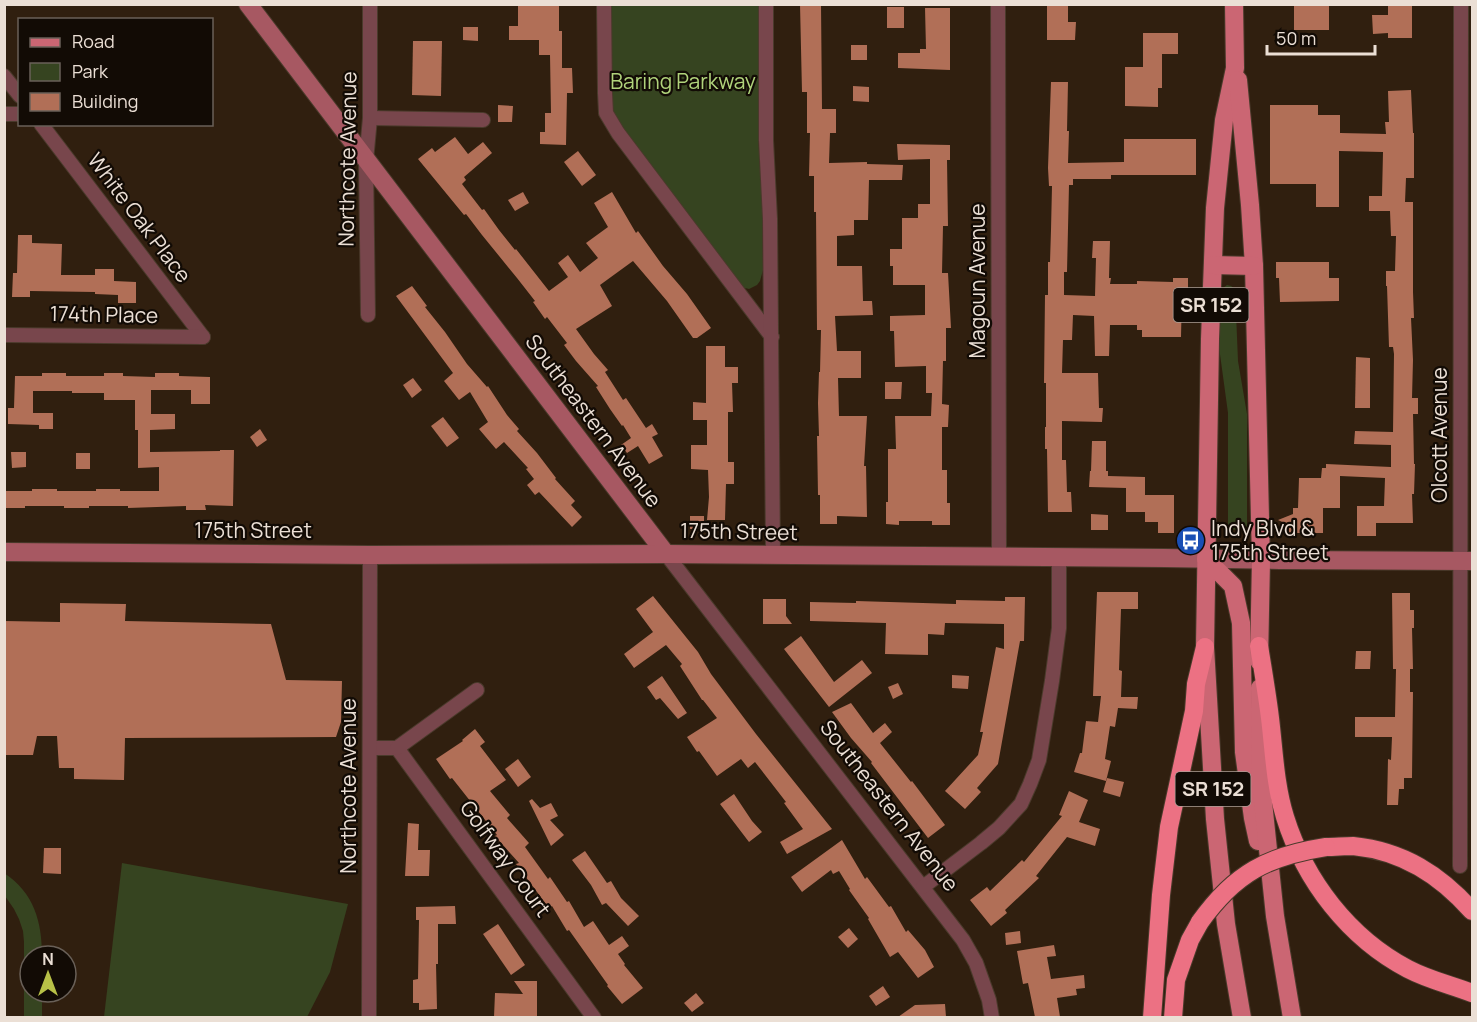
<svg xmlns="http://www.w3.org/2000/svg" width="1477" height="1022" font-family="Manrope,sans-serif">
<rect width="100%" height="100%" fill="#301f0f"/>
<g fill="#364420">
<polygon points="609,5 758,5 758,135 762,202 763,270 760,281 757,285 749,289 741,287 624,135 610,106"/>
<polygon points="1227,285 1231,286 1235,289 1238,361 1247,414 1247,531 1228,529 1228,413 1219,347 1222,289"/>
<polygon points="122,863 348,904 330,972 307,1017 104,1017"/>
<path d="M4,873C34,893 42,921 42,956H30V992H42V1017H24V942L23,931L19,919L14,909L5,896Z"/>
</g>
<g fill="#b16f57">
<polygon points="541,4 559,4 559,31 562,31 562,68 572,68 573,93 567,93 566,145 540,144 540,132 545,132 545,113 551,113 550,55 539,55 539,40 509,40 509,26 518,26 518,5 541,6"/>
<polygon points="800,4 821,4 822,109 836,109 836,133 830,133 829,163 867,162 867,164 903,165 902,180 869,180 868,220 854,220 854,235 837,236 837,266 862,266 863,301 872,301 873,315 835,316 837,351 861,351 861,378 838,378 839,416 867,416 864,466 866,466 867,517 837,516 837,524 820,524 820,495 818,495 817,436 819,436 818,403 819,372 820,372 821,330 817,330 816,212 814,212 814,176 809,176 810,133 807,133 807,92 802,92"/>
<polygon points="1047,4 1068,4 1068,22 1076,22 1075,40 1047,40"/>
<rect x="1294" y="4" width="35" height="26"/>
<polygon points="1388,4 1412,4 1412,38 1388,38 1388,33 1373,34 1372,15 1388,15"/>
<rect x="887" y="7" width="17" height="21"/>
<polygon points="925,8 950,8 950,70 898,68 898,53 920,53 920,49 926,49"/>
<polygon points="463,27 478,27 478,41 463,40"/>
<polygon points="1143,33 1178,33 1178,54 1162,54 1162,88 1158,88 1158,107 1125,106 1125,67 1143,67"/>
<polygon points="413,41 442,41 441,96 412,95"/>
<rect x="851" y="45" width="16" height="15"/>
<polygon points="1051,82 1068,82 1067,131 1069,131 1068,163 1124,162 1124,139 1196,139 1196,175 1111,175 1111,179 1073,179 1073,185 1069,185 1067,272 1064,272 1064,295 1095,296 1096,258 1092,258 1093,241 1110,241 1109,278 1111,278 1110,284 1137,284 1137,281 1173,282 1173,278 1188,278 1188,292 1182,292 1181,337 1142,337 1142,330 1137,330 1137,325 1110,325 1109,356 1095,356 1094,316 1073,315 1072,340 1063,340 1062,373 1098,373 1099,408 1103,408 1102,422 1062,421 1062,460 1066,460 1067,492 1071,492 1072,512 1048,512 1047,449 1045,449 1045,427 1046,427 1046,383 1044,383 1045,295 1048,295 1048,262 1050,262 1051,230 1052,186 1049,186 1048,168"/>
<polygon points="853,86 869,87 869,102 853,101"/>
<polygon points="1411,90 1413,133 1414,133 1414,178 1406,178 1405,202 1413,202 1413,292 1414,318 1411,318 1413,360 1412,398 1418,398 1418,414 1413,414 1414,464 1415,464 1414,494 1412,494 1413,523 1376,523 1376,536 1357,536 1357,506 1384,506 1385,478 1340,476 1340,508 1323,508 1323,533 1289,533 1289,525 1278,520 1293,514 1293,508 1298,508 1299,478 1321,478 1322,468 1326,468 1326,464 1391,467 1391,445 1354,444 1355,431 1393,432 1394,354 1393,347 1389,347 1387,286 1386,286 1386,271 1395,271 1396,236 1391,236 1390,211 1369,211 1369,196 1382,196 1383,152 1339,151 1339,207 1316,207 1316,184 1270,184 1270,105 1318,105 1318,115 1340,115 1340,133 1386,134 1385,122 1389,122 1388,91"/>
<polygon points="498,105 513,106 512,122 498,122"/>
<polygon points="455,137 468,154 483,142 492,153 464,177 466,180 462,184 482,210 484,209 499,230 515,250 516,249 549,291 568,277 558,263 568,255 580,272 598,258 586,243 608,227 594,203 612,192 636,233 638,231 663,266 687,294 711,328 697,338 693,338 667,301 633,261 600,285 612,306 576,329 594,354 608,370 605,372 623,400 626,398 646,428 652,424 658,434 652,437 663,456 649,464 638,446 627,453 621,445 631,438 623,425 622,426 610,409 596,387 598,386 576,361 564,345 567,343 547,317 545,319 533,302 535,301 517,278 482,235 466,214 464,215 418,159 432,148 435,152"/>
<polygon points="897,144 950,145 950,160 947,160 948,226 943,226 942,273 948,273 951,328 946,328 946,361 943,361 942,404 949,405 948,427 942,427 942,470 947,470 947,503 950,503 950,525 932,525 932,521 899,521 899,525 886,524 886,502 888,502 888,449 896,449 895,416 931,416 932,393 926,393 926,366 895,367 894,331 890,331 890,316 925,315 925,285 893,285 893,266 890,266 890,249 902,249 902,218 918,218 918,204 930,204 930,159 898,160"/>
<polygon points="578,151 596,175 582,186 564,162"/>
<polygon points="523,192 529,203 515,211 508,200"/>
<polygon points="18,235 32,235 32,243 62,244 61,275 95,275 95,269 114,269 114,281 136,282 136,303 118,303 118,295 95,294 95,292 30,291 30,297 12,297 13,273 17,273"/>
<polygon points="1276,262 1329,262 1329,278 1339,278 1339,301 1280,302 1279,278 1276,278"/>
<polygon points="412,286 427,306 425,307 445,332 467,364 487,387 488,386 507,415 519,429 517,431 537,453 556,478 555,479 575,501 571,505 582,517 572,527 539,492 535,495 527,485 534,479 526,469 528,468 504,442 496,449 479,429 488,422 470,392 459,400 444,381 453,373 396,296"/>
<polygon points="706,346 725,346 725,367 738,367 738,383 732,383 733,412 728,412 728,462 734,462 734,484 726,484 725,520 707,520 709,497 708,470 691,469 691,445 707,445 707,420 693,420 693,402 706,403"/>
<polygon points="1356,357 1370,358 1370,408 1355,408"/>
<polygon points="42,373 66,373 66,376 104,376 104,373 123,373 123,376 155,377 155,373 179,373 179,376 210,377 210,404 191,404 191,390 151,390 151,414 175,414 175,429 150,430 150,452 220,451 220,450 234,450 233,506 205,505 206,510 186,510 186,506 128,508 128,506 89,506 89,508 64,508 64,506 25,506 25,508 4,508 4,491 32,491 32,489 57,489 57,491 96,491 96,489 120,489 120,491 159,491 159,467 138,468 138,430 135,430 135,400 104,400 104,393 72,393 72,391 33,391 33,413 53,413 53,429 39,429 39,425 8,424 8,408 14,408 15,376 42,376"/>
<polygon points="413,378 422,390 412,398 403,385"/>
<polygon points="885,382 902,382 901,399 885,399"/>
<polygon points="443,417 459,438 447,447 431,426"/>
<polygon points="260,429 267,440 257,447 250,437"/>
<polygon points="1092,441 1106,441 1106,471 1108,471 1108,476 1145,477 1145,495 1174,495 1174,533 1158,533 1158,522 1145,522 1145,512 1126,512 1126,488 1089,487 1090,471 1091,471"/>
<polygon points="11,452 26,452 26,467 12,468"/>
<rect x="76" y="453" width="14" height="16"/>
<polygon points="1091,514 1108,515 1108,530 1091,530"/>
<rect x="690" y="516" width="14" height="13"/>
<polygon points="1097,592 1138,592 1138,609 1121,609 1119,670 1122,671 1121,697 1138,697 1137,709 1118,708 1115,727 1110,726 1105,759 1111,761 1106,781 1074,772 1080,753 1082,753 1086,721 1098,722 1101,696 1093,696"/>
<polygon points="1392,593 1410,593 1410,610 1414,610 1414,628 1412,628 1413,669 1410,669 1410,692 1413,692 1412,778 1404,778 1404,789 1399,789 1398,805 1387,805 1388,759 1391,760 1392,737 1355,737 1355,717 1395,717 1396,669 1393,669"/>
<polygon points="653,596 698,652 711,674 756,734 832,829 787,854 780,842 803,829 784,803 786,802 755,762 748,768 741,759 717,776 699,751 697,752 687,737 717,718 703,700 702,700 680,666 682,664 666,645 634,668 624,654 653,632 636,609"/>
<polygon points="1005,597 1025,597 1024,641 1020,641 998,764 977,788 981,792 965,809 945,791 978,755 983,732 980,732 996,647 1004,649 1004,624 945,623 944,635 928,634 928,655 885,654 886,623 810,621 810,602 856,603 856,601 956,604 956,600 1005,601"/>
<polygon points="763,599 786,599 786,616 792,624 763,624"/>
<polygon points="60,603 126,604 125,621 271,624 286,680 342,681 341,722 336,737 125,738 124,780 74,779 74,768 59,768 57,736 37,736 33,755 4,755 4,621 60,622"/>
<polygon points="801,636 834,682 862,660 872,673 829,707 784,649"/>
<polygon points="1356,651 1371,651 1370,669 1355,669"/>
<polygon points="952,675 969,676 968,689 952,688"/>
<polygon points="662,676 687,713 678,719 660,698 656,700 647,687"/>
<polygon points="898,683 903,694 893,699 888,687"/>
<polygon points="851,703 873,733 885,723 892,732 880,743 911,782 912,781 945,825 928,838 871,763 872,762 851,738 832,712"/>
<polygon points="475,729 485,742 480,746 506,780 490,791 510,815 507,818 529,843 525,847 548,879 550,877 567,902 569,901 584,927 593,921 609,945 622,936 629,946 618,954 625,964 624,965 643,988 622,1004 607,986 608,985 569,930 567,931 552,906 549,908 516,864 519,863 495,836 497,835 452,778 450,779 436,759 463,741 462,740"/>
<polygon points="518,759 531,777 518,787 505,769"/>
<polygon points="1107,778 1124,782 1120,797 1103,792"/>
<polygon points="1069,791 1088,800 1079,822 1100,829 1095,846 1067,837 1036,876 1039,878 1005,910 1007,913 991,926 970,900 987,887 990,891 1022,860 1024,862 1062,816 1059,815"/>
<polygon points="734,794 752,821 762,832 749,842 720,804"/>
<polygon points="532,799 540,808 551,803 558,816 550,820 564,835 551,846 529,801"/>
<polygon points="408,823 419,824 418,850 430,850 429,876 405,876"/>
<polygon points="842,840 865,879 867,877 889,907 891,906 906,932 908,930 925,950 934,967 918,978 898,952 890,957 868,919 869,918 849,890 850,889 839,871 833,874 831,870 802,892 791,877"/>
<polygon points="44,848 61,848 61,874 43,873"/>
<polygon points="585,851 607,883 611,881 621,898 639,916 628,926 606,903 602,905 591,885 572,860"/>
<polygon points="455,906 456,924 438,924 438,964 436,964 437,1009 419,1010 419,1003 413,1003 413,980 418,979 419,920 416,920 416,907"/>
<polygon points="498,924 525,965 511,975 483,934"/>
<polygon points="849,928 858,939 848,948 838,937"/>
<polygon points="1020,931 1021,943 1006,945 1005,933"/>
<polygon points="1054,945 1056,956 1047,957 1051,979 1084,975 1085,988 1076,989 1077,995 1057,998 1060,1017 1035,1017 1028,983 1023,984 1017,951"/>
<polygon points="514,981 537,981 537,1017 494,1017 495,993 523,994"/>
<polygon points="883,986 890,997 876,1006 869,996"/>
<polygon points="696,993 704,1003 692,1012 684,1003"/>
<polygon points="945,1004 946,1017 898,1017 915,1005"/>
</g>
<g fill="none" stroke-linecap="round" stroke-linejoin="round">
<defs>
<g id="street">
<polyline points="604,4 605,93 606,113 618,133 772,337"/>
<polyline points="766,4 766,140 770,219 773,555"/>
<polyline points="998,4 999,557"/>
<polyline points="4,76 20,96"/>
<polyline points="4,114 20,114"/>
<polyline points="370,118 483,120"/>
<polyline points="41,124 203,337"/>
<polyline points="368,315 366,161 370,118 370,4"/>
<polyline points="4,335 203,337"/>
<polyline points="666,554 963,940 976,963 989,1000 992,1018"/>
<polyline points="370,748 397,748 594,1018"/>
<polyline points="397,748 477,690"/>
<polyline points="1460,866 1461,4"/>
<polyline points="923,887 981,843 999,828 1021,804 1030,784 1039,760 1052,681 1059,628 1059,557"/>
<polyline points="369,1018 370,555"/>
</g>
<g id="secondary">
<polyline points="248,4 666,554"/>
<polyline points="4,552 370,555 666,554 1164,558 1280,560 1472,561"/>
</g>
<g id="primary">
<polyline points="1234,4 1235,68 1224,120 1215,208 1210,339 1205,647 1215,819 1226,924 1242,1018"/>
<polyline points="1238,80 1250,205 1254,266 1261,560 1259,661"/>
<polyline points="1213,265 1254,266"/>
<polyline points="1206,559 1233,586 1241,623 1244,752 1253,818 1258,841"/>
<polyline points="1260,688 1261,783 1275,916 1292,1018"/>
</g>
<g id="highway">
<path d="M1259,646C1263,670 1267,694 1270,718C1274,751 1275,785 1285,817C1305,881 1349,938 1408,969C1429,980 1451,985 1472,993"/>
<path d="M1326,847C1335,847 1344,846 1353,846C1403,851 1440,875 1472,911"/>
<polyline points="1152,1018 1161,895 1169,827 1194,711 1196,684 1205,647"/>
<polyline points="1173,1018 1176,980 1190,940 1200,922"/>
</g>
</defs>
<use href="#street" stroke="#4a3a2b" stroke-width="16"/>
<use href="#secondary" stroke="#4a3a2b" stroke-width="20"/>
<use href="#primary" stroke="#4a3a2b" stroke-width="20"/>
<use href="#highway" stroke="#4a3a2b" stroke-width="20"/>
<use href="#street" stroke="#78464c" stroke-width="14"/>
<use href="#secondary" stroke="#a75862" stroke-width="18"/>
<use href="#primary" stroke="#cb6673" stroke-width="18"/>
<use href="#highway" stroke="#ec7183" stroke-width="18"/>
<defs>
<path id="highway-bridge" d="M1200,922C1235,873 1268,856 1326,847"/>
</defs>
<use href="#highway-bridge" stroke="#4a3a2b" stroke-width="20" stroke-linecap="butt"/>
<use href="#highway-bridge" stroke="#ec7183" stroke-width="18"/>
</g>
<defs>
<symbol id="bus-disc" viewBox="-11 -11 22 22"><circle r="9.5" fill="#1a4fb4" stroke="#120b05"/><path d="M-5-6H5V4H4V6H2V4H-2V6H-4V4H-5ZM-3.5-4V0h7V-4ZM-3.5 1.2v1.5H-2V1.2ZM2 1.2v1.5H3.5V1.2Z" fill="#fff"/></symbol>
</defs>
<g fill-rule="evenodd">
<use href="#bus-disc" x="1174" y="524" width="33" height="33"/>
</g>
<g text-anchor="middle" stroke-width="4.5" stroke-linejoin="round" paint-order="stroke">
<g fill="#120b05" stroke="#aa9f97" stroke-width="1.5">
<rect x="1173.5" y="288" width="75" height="34" rx="4.5"/>
<rect x="1175.5" y="772" width="75" height="34" rx="4.5"/>
</g>
<g font-size="20" font-weight="bold" fill="#ebdfd5">
<text x="1211" y="312">SR 152</text>
<text x="1213" y="796">SR 152</text>
</g>
<g font-size="21" fill="#b0d37b" stroke="#120b05">
<text x="683" y="89">Baring Parkway</text>
</g>
<g font-size="21" fill="#ebdfd5" stroke="#120b05">
<text transform="translate(348 159) rotate(-89)" y="7">Northcote Avenue</text>
<text transform="translate(139 218) rotate(53)" y="7">White Oak Place</text>
<text transform="translate(978 281) rotate(-90)" y="7">Magoun Avenue</text>
<text transform="translate(104 315) rotate(1)" y="7">174th Place</text>
<text transform="translate(593 421) rotate(53)" y="7">Southeastern Avenue</text>
<text transform="translate(1440 435) rotate(-90)" y="7">Olcott Avenue</text>
<text x="253" y="538">175th Street</text>
<text transform="translate(739 532) rotate(1)" y="7">175th Street</text>
<text transform="translate(349 786) rotate(-90)" y="7">Northcote Avenue</text>
<text transform="translate(889 806) rotate(52)" y="7">Southeastern Avenue</text>
<text transform="translate(505 859) rotate(54)" y="7">Golfway Court</text>
</g>
<g font-size="21" fill="#ebdfd5" stroke="#120b05" text-anchor="start">
<text x="1211" y="536">Indy Blvd &amp;<tspan x="1211" dy="24">175th Street</tspan></text>
</g>
</g>
<rect width="1477" height="1022" fill="none" stroke="#ebdfd5" stroke-width="12"/>
<rect x="18" y="18" width="195" height="108" fill="#120b05" stroke="#696058" stroke-width="1.5"/>
<rect x="30" y="38" width="30" height="9" fill="#cb6673" stroke="#696058" stroke-width="1.5"/>
<text x="72" y="48" font-size="18" fill="#ebdfd5">Road</text>
<rect x="30" y="63" width="30" height="18" fill="#364420" stroke="#696058" stroke-width="1.5"/>
<text x="72" y="78" font-size="18" fill="#ebdfd5">Park</text>
<rect x="30" y="93" width="30" height="18" fill="#b16f57" stroke="#696058" stroke-width="1.5"/>
<text x="72" y="108" font-size="18" fill="#ebdfd5">Building</text>
<g transform="translate(48 974)"><circle r="28" fill="#120b05" stroke="#696058" stroke-width="1.5"/>
<path d="M0-4.5L10 22L0 15L-10 22Z" fill="#b8c147"/>
<text y="-9" font-size="16" font-weight="bold" text-anchor="middle" fill="#ebdfd5">N</text>
</g>
<path d="M1267 45v9h108v-9" fill="none" stroke="#ebdfd5" stroke-width="3"/>
<text x="1276" y="45" font-size="18" fill="#ebdfd5" stroke="#120b05" stroke-width="4.5" paint-order="stroke">50 m</text>
</svg>
